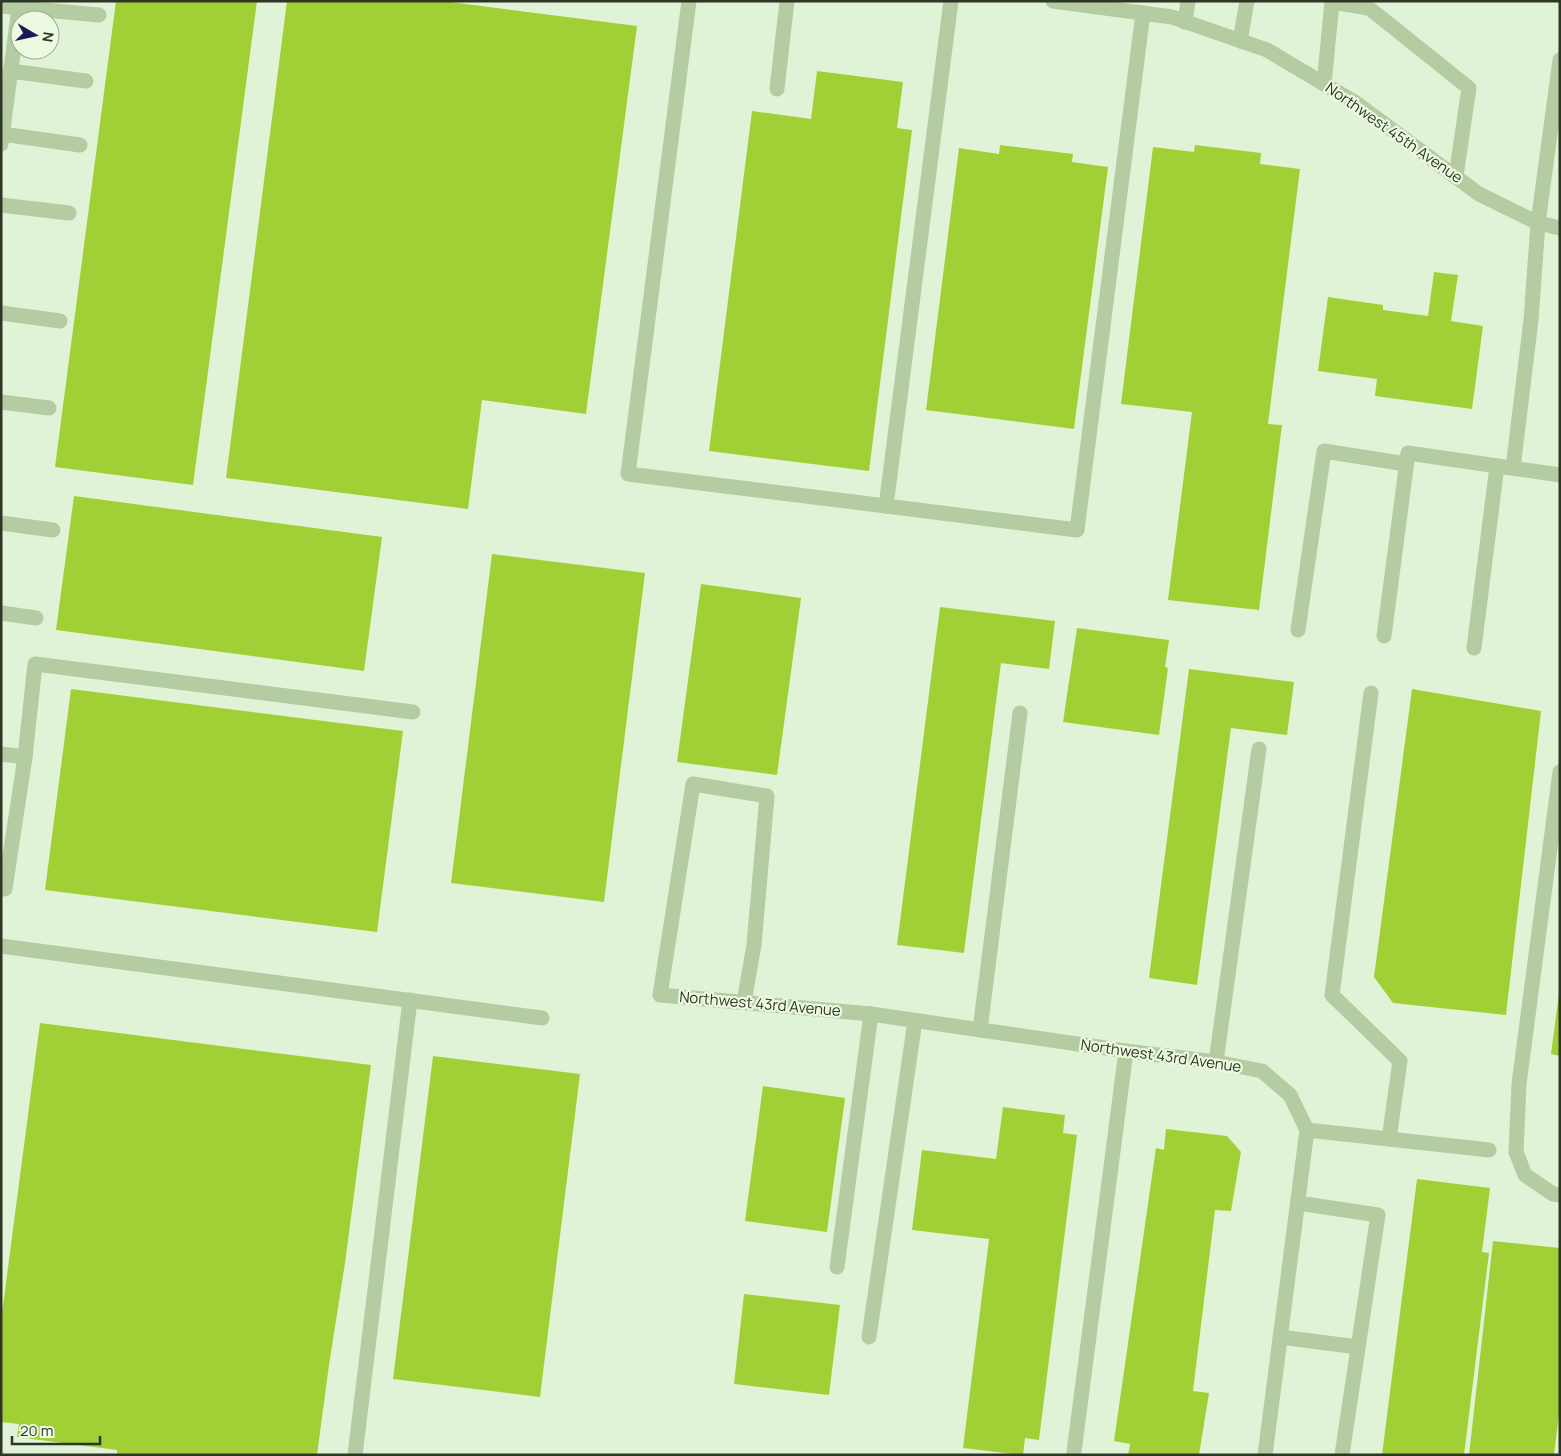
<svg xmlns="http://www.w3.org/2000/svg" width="1561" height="1456" font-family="Manrope,sans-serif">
<rect width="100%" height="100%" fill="#e1f3d6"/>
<g fill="#a1d036">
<polygon points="116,1 257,1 193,485 55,467"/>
<polygon points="287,1 443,1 637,26 586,414 482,400 468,509 226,478"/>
<polygon points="817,71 903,82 897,128 912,130 869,471 709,451 752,111 811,119"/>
<polygon points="1000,145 1073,154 1072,162 1108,167 1074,429 926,410 959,148 999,154"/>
<polygon points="1195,145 1261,153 1260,164 1300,169 1268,424 1282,425 1259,610 1168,600 1192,412 1121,404 1153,147 1194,152"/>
<polygon points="1434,272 1458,275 1451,321 1483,326 1472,409 1375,396 1377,379 1318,371 1328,297 1383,305 1383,310 1428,316"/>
<polygon points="74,496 382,537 364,671 56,630"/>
<polygon points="492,554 645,573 604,902 451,883"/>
<polygon points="701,584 801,598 777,775 677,762"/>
<polygon points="940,607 1055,621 1049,669 1001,663 964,953 897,945"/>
<polygon points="1077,628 1169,640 1165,667 1168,668 1159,735 1063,722"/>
<polygon points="1189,669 1294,682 1287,735 1231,728 1197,985 1149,978"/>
<polygon points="71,689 403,731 377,932 45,890"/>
<polygon points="1412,689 1541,711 1506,1015 1393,1003 1374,977"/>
<polygon points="1559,994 1560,994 1560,1056 1551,1054"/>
<polygon points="40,1023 371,1065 345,1263 329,1365 317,1455 117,1455 117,1450 17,1437 19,1424 1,1422 1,1321"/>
<polygon points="433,1056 580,1074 540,1397 393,1379"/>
<polygon points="763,1086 845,1098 827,1232 745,1221"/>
<polygon points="1003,1107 1065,1115 1063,1133 1077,1135 1039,1440 1025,1438 1023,1455 963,1448 989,1239 912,1230 922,1150 996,1159"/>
<polygon points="1166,1129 1227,1136 1241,1152 1231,1211 1215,1210 1193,1391 1209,1393 1199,1455 1128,1455 1130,1444 1114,1441 1156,1148 1164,1150"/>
<polygon points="1417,1179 1490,1188 1482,1252 1489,1253 1464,1455 1382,1455"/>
<polygon points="1493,1241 1560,1248 1560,1406 1554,1455 1469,1455"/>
<polygon points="744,1294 840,1305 829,1395 734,1384"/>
</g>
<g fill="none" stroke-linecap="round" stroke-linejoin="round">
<g stroke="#b5cba1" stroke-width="15">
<polyline points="689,1 628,474 886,506"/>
<polyline points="951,1 886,506 1077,530 1143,13"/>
<polyline points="1053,1 1172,17 1267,50 1356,103 1479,194 1538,223 1560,228"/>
<polyline points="1,6 99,15"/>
<polyline points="1185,22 1188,1"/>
<polyline points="1240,41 1247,1"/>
<polyline points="10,71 86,81"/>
<polyline points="1324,84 1332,2 1369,8 1469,88 1456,176"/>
<polyline points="777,89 787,1"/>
<polyline points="2,134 80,145"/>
<polyline points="1,144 19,8 21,1"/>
<polyline points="1,205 69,213"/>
<polyline points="1,313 60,321"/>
<polyline points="1,402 49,408"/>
<polyline points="1513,468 1531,320 1538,223 1560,60"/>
<polyline points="1,523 53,530"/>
<polyline points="1,613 36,618"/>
<polyline points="1298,630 1324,451 1406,464"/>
<polyline points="1384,636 1408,453 1560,475"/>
<polyline points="1474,648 1497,466"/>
<polyline points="1371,693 1332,995 1400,1061 1389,1139"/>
<polyline points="1,754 25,757 5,889"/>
<polyline points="25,757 35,664 413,712"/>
<polyline points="1560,772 1519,1084 1516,1152 1525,1175 1553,1194 1560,1195"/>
<polyline points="1,946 542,1018"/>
<polyline points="744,1002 754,945 767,796 693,784 660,995 871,1014 1126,1051 1216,1062 1262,1071 1290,1095 1307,1130 1265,1455"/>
<polyline points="980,1030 1020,713"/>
<polyline points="1216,1062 1259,749"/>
<polyline points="1307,1130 1489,1150"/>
<polyline points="1298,1203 1378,1215 1342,1455"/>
<polyline points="837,1267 871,1014"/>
<polyline points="869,1337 915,1021"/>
<polyline points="1280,1337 1358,1347"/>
<polyline points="1074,1452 1126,1051"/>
<polyline points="355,1455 410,1000"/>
</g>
</g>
<g text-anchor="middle" stroke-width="4.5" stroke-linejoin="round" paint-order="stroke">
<g font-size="15" fill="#2f3524" stroke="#ecfae2">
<text transform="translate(1394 133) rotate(35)" y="5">Northwest 45th Avenue</text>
<text transform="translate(760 1004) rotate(5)" y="5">Northwest 43rd Avenue</text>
<text transform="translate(1161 1056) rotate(8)" y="5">Northwest 43rd Avenue</text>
</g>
</g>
<rect width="1561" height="1456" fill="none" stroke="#2f3524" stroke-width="5"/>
<g transform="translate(35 35) rotate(99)"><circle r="24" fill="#ecfae2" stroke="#a0ab96"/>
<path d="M0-4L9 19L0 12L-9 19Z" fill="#201759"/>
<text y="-8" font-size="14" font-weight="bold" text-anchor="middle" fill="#2f3524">N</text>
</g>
<path d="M12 1436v8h88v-8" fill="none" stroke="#2f3524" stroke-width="2.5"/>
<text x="20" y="1436" font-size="15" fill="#2f3524" stroke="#ecfae2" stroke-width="4" paint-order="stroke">20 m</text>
</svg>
